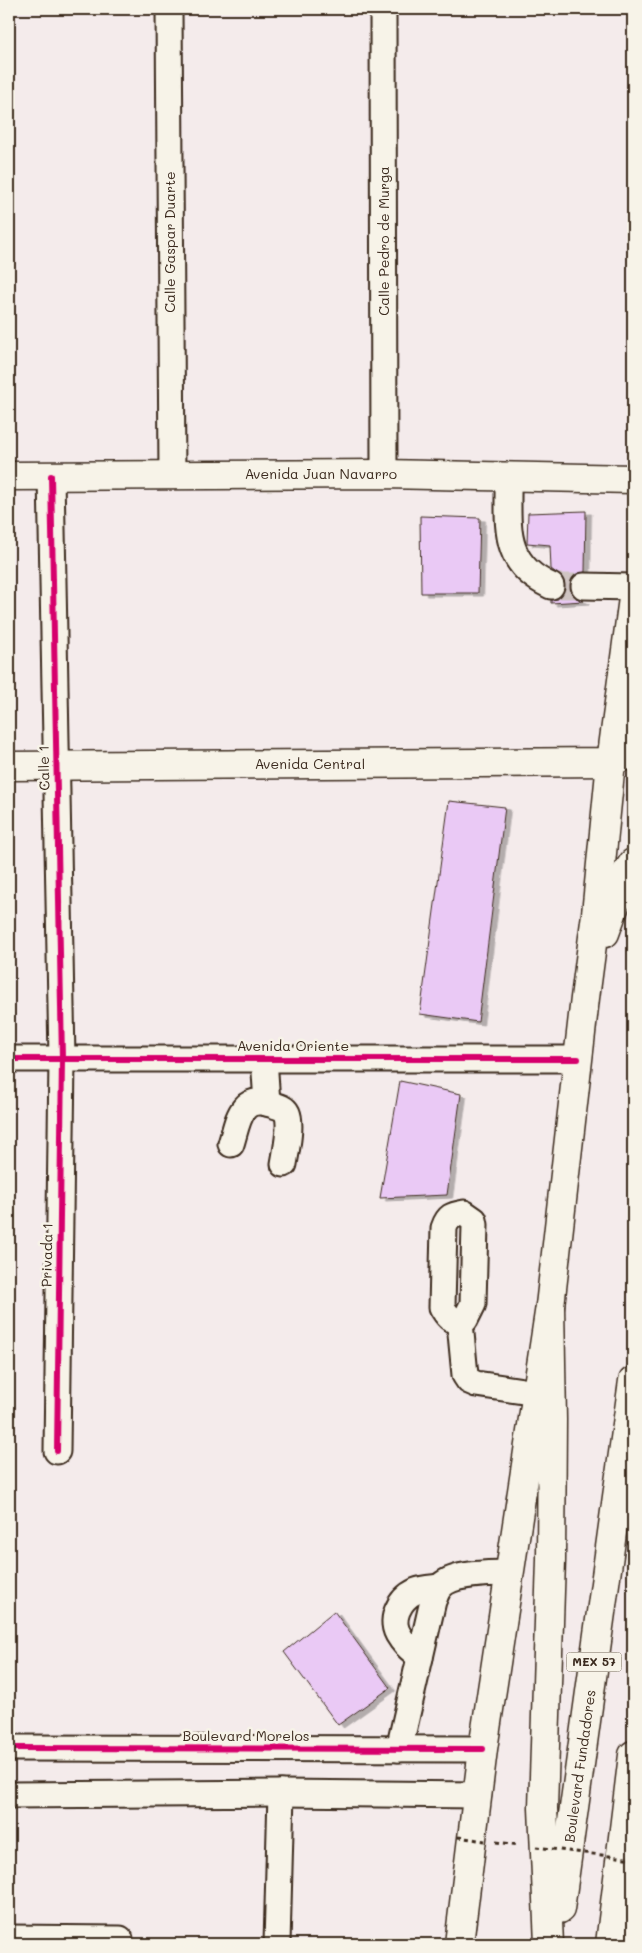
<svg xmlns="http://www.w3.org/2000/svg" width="642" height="1953" font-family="Mali,sans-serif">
<defs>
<filter id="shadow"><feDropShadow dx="5.5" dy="3" stdDeviation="0" flood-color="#0004"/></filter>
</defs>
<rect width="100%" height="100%" fill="#f4ebeb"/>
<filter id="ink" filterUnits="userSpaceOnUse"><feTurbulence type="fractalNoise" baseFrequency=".02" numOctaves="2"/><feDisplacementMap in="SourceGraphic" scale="10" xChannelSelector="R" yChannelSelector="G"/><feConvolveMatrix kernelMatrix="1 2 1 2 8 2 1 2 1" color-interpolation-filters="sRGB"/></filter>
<g filter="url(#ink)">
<g fill="#eac9f5" stroke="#3b2a1e" filter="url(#shadow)">
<polygon points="586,511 585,572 577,574 572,578 570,585 572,593 576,598 584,601 551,603 551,600 558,599 563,594 565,585 563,578 551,569 550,545 527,543 528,513"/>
<polygon points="420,516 480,518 478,593 421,593"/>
<polygon points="449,801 505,807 478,1022 420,1014"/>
<polygon points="400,1081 461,1094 447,1195 380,1198"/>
<polygon points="334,1611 390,1688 338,1725 284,1652"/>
</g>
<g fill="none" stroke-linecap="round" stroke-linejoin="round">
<polyline stroke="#cfc4c2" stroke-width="25" stroke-dasharray="25 12" stroke-linecap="butt" points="551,586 584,586"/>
<defs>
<g id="minor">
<polyline points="169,9 172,475"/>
<polyline points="383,9 384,474"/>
<polyline points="51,476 62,1059 57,1451"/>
<path d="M508,476C509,524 500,563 551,586"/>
<polyline points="584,586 633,587"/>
<polyline points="264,1058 267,1103"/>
<polyline points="9,1059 578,1059"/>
<path d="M231,1144C238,1122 240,1094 270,1104C276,1106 284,1107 287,1113C292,1124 286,1152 284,1164"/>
<path d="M464,1213L474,1220L475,1225L473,1304L465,1320L460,1323C451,1320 447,1316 442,1307L444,1228C448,1216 452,1215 464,1213Z"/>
<polyline points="460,1323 465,1375 469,1381 476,1384 537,1393"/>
<path d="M420,1657C413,1651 404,1645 400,1637C388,1621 399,1599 416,1591C423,1588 432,1588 440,1587"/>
<polyline points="9,1748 483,1749"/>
<path d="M399,1749L433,1601C435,1597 437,1590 440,1587C453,1572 491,1574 509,1573"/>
<polyline points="9,1795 281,1793 478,1795"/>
<polyline points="9,1938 120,1939"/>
<polyline points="277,1944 281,1793"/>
</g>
<g id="major">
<polyline points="9,476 384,474 633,479"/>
<polyline points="9,766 611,762 633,752"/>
<polyline points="605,933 627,872 633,863"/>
<polyline points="459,1944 483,1749 550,1306 585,998 596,914 611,762 633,598"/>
</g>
<g id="highway">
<polyline points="560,1909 633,1381"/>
<polyline points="549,1944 543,1808 551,1560 552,1420 550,1306"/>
<polyline points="610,1944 633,1755"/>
<polyline points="629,1944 633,1931"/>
</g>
</defs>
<use href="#minor" stroke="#3b2a1e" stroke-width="29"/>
<use href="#major" stroke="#3b2a1e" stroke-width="31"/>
<use href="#highway" stroke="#3b2a1e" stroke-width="31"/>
<polyline stroke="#3b2a1e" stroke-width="3" stroke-dasharray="4 4" stroke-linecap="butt" points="496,1842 519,1845"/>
<use href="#minor" stroke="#f7f3e8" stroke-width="25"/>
<use href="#major" stroke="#f7f3e8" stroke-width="28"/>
<use href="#highway" stroke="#f7f3e8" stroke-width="28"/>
<g stroke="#3b2a1e" stroke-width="3" stroke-dasharray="4 4" stroke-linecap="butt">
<polyline points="458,1837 485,1841"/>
<polyline points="536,1847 633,1859"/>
</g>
<defs>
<g id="cycleway">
<polyline points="51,476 62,1059 57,1451"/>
<polyline points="9,1059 578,1059"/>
<polyline points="9,1748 483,1749"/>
</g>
</defs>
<use href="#cycleway" stroke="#f7f3e8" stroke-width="9"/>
<use href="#cycleway" stroke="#d6006c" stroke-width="6"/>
</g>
</g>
<g text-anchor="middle" stroke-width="5" stroke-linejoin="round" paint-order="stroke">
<rect fill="#f7f3e8" stroke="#73665b" stroke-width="1" x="566.5" y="1652.5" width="55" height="19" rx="4"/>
<g font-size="12" font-weight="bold" fill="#3b2a1e">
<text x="594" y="1666">MEX 57</text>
</g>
<g font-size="14" fill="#3b2a1e" stroke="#f7f3e8">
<text transform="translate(384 241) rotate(-90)" y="5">Calle Pedro de Murga</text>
<text transform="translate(170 242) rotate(-90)" y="5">Calle Gaspar Duarte</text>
<text x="321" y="479">Avenida Juan Navarro</text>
<text x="310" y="769">Avenida Central</text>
<text transform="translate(44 768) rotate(-91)" y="5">Calle 1</text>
<text x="293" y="1051">Avenida Oriente</text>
<text transform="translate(47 1255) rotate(-89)" y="5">Privada 1</text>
<text x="246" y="1741">Boulevard Morelos</text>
<text transform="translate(580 1766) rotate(-82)" y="5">Boulevard Fundadores</text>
</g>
</g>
<rect width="642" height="1953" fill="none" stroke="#f7f3e8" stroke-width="30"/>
<rect x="15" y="15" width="612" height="1923" fill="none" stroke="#3b2a1e" stroke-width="2" filter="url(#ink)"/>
</svg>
